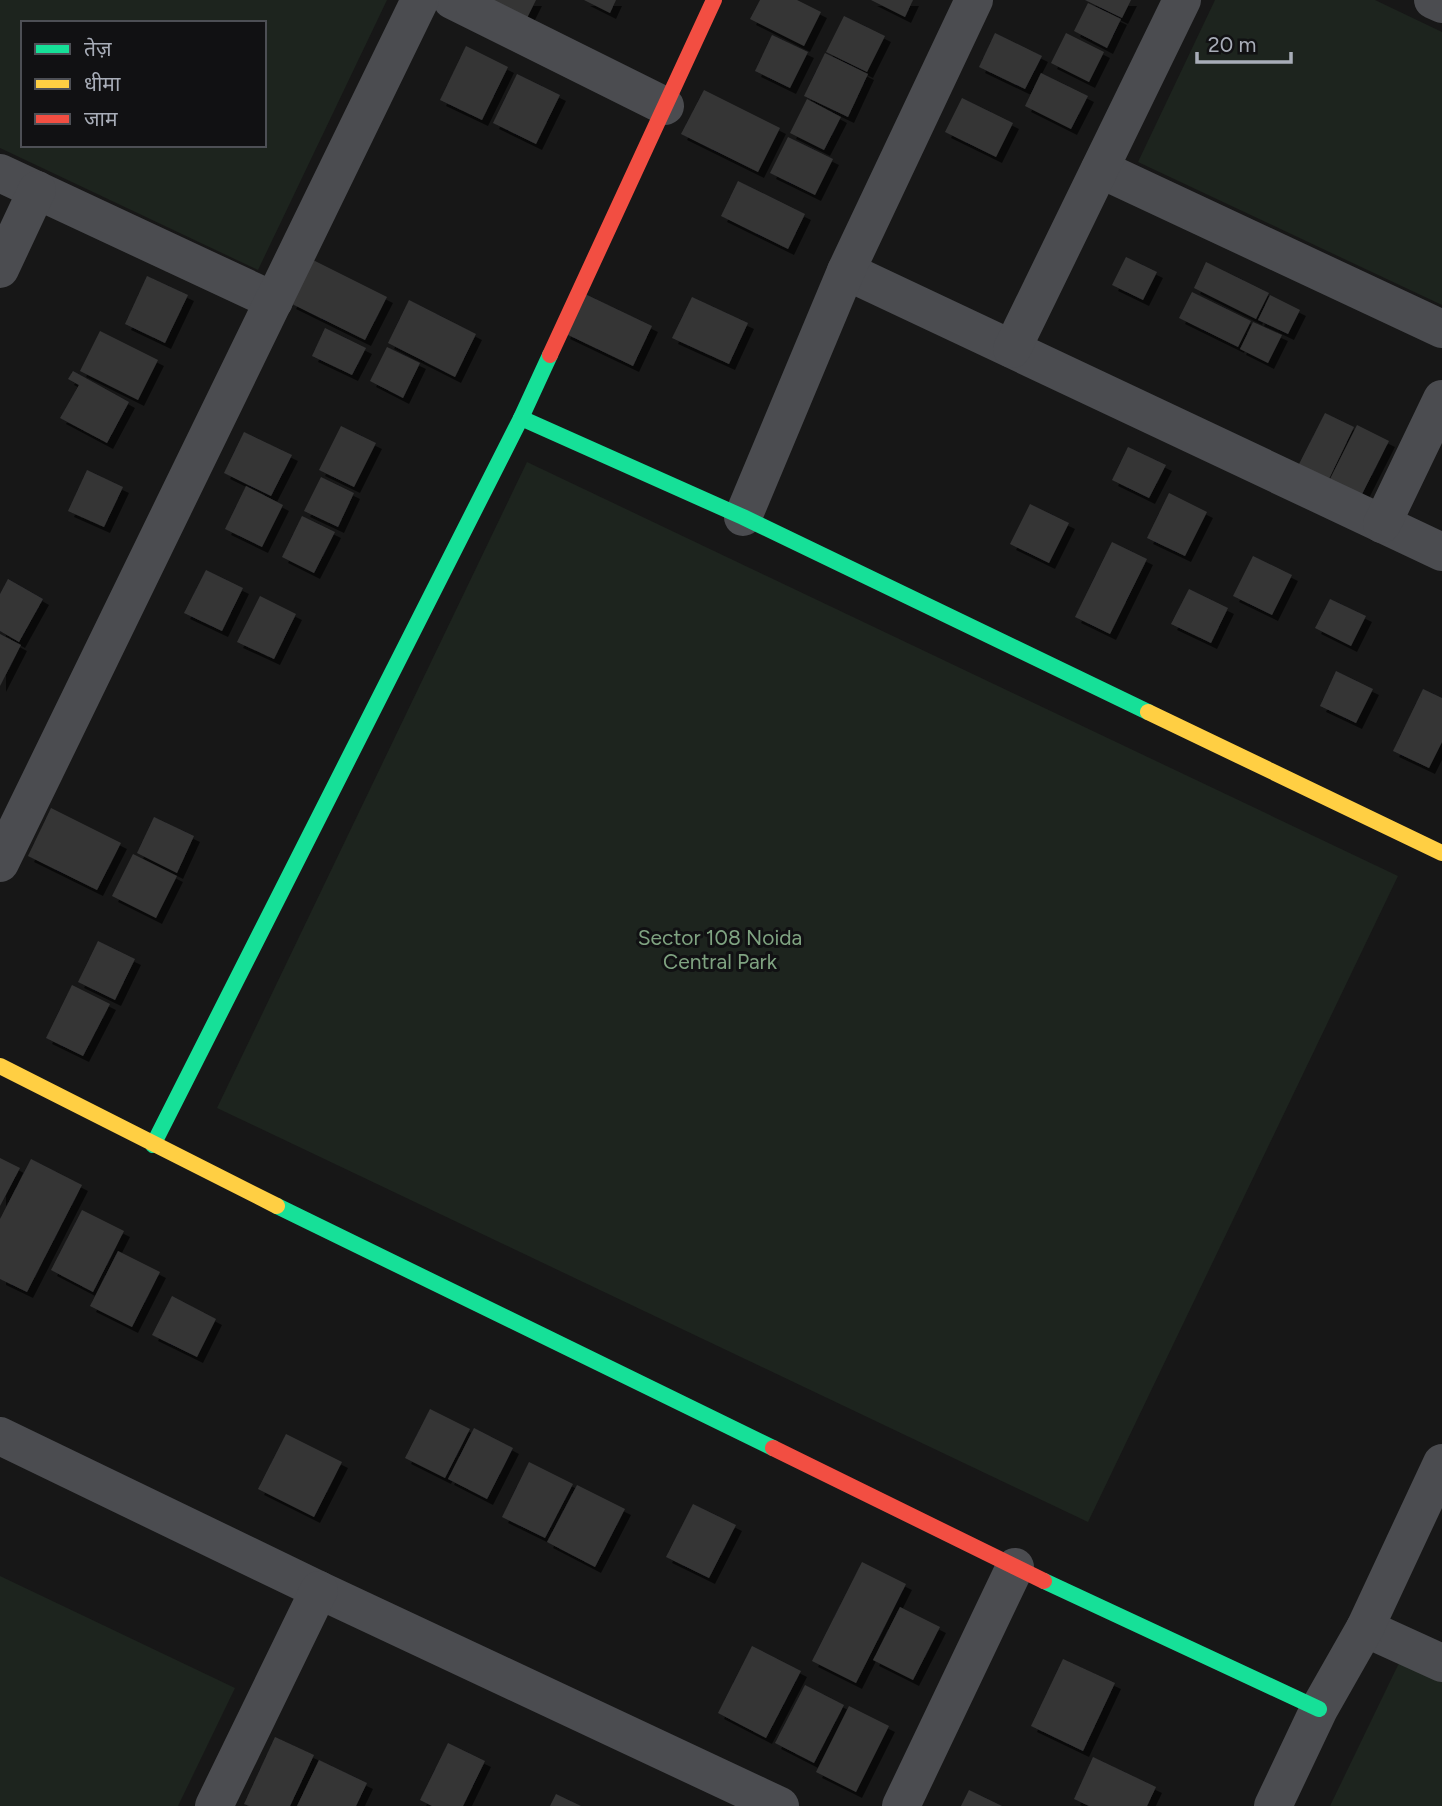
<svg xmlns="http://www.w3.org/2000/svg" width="1442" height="1806" font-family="Figtree,'Noto Sans Devanagari',sans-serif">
<defs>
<filter id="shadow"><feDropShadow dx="6" dy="6" stdDeviation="0" flood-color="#0009"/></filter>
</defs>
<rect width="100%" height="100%" fill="#171717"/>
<g fill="#1d241e" fill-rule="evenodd">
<path d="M0,0H387L258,270L0,148ZM23,23H264V145H23Z"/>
<polygon points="1215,0 1375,0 1442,32 1442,305 1138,162"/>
<polygon points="527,462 1398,876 1088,1522 217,1108"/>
<polygon points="0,1576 235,1688 178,1806 0,1806"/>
<polygon points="1400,1661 1442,1681 1442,1806 1330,1806"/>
</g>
<g fill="#353536" filter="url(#shadow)">
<polygon points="490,0 536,0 524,24"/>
<polygon points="584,0 616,0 610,13"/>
<polygon points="760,0 797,0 821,12 804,46 750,19"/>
<polygon points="871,0 913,0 905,17"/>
<polygon points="1085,0 1131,0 1122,18"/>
<polygon points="1088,3 1121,19 1107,48 1074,31"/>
<polygon points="844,16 885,36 867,72 826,52"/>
<polygon points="995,33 1042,56 1025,89 979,67"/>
<polygon points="1066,33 1104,52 1089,82 1051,63"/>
<polygon points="772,35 808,52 790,88 755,71"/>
<polygon points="466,46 508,67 482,120 440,100"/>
<polygon points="825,53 868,74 848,117 804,96"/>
<polygon points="1041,73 1088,96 1071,129 1025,106"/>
<polygon points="517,74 560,95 536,144 493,123"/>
<polygon points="704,90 780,128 758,172 681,134"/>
<polygon points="962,98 1013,123 996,157 945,132"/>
<polygon points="807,99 841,117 824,150 790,133"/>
<polygon points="788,137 833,159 815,195 770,173"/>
<polygon points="738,181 805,214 788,249 721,216"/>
<polygon points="1126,257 1157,272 1143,300 1112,285"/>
<polygon points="313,260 387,297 365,340 290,303"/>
<polygon points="1206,262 1269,293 1256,319 1194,288"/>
<polygon points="147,276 188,295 165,343 125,324"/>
<polygon points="1192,292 1251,321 1238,347 1179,318"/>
<polygon points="583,293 652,326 633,366 564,333"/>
<polygon points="1270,295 1300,310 1288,334 1258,320"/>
<polygon points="692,297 748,323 729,364 672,338"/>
<polygon points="409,300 476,334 455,377 388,343"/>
<polygon points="1253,322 1282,335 1268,363 1240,349"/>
<polygon points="325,328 366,348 352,375 312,356"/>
<polygon points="100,331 158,360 138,400 80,371"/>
<polygon points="387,347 420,363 403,398 370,381"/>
<polygon points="73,371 129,402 107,443 60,418 79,385 68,379"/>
<polygon points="1325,413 1354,427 1328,481 1298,466"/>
<polygon points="1357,425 1389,441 1358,502 1326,487"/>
<polygon points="341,426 376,443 354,487 319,470"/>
<polygon points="244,432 292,455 271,496 224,473"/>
<polygon points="1128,447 1166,465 1149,498 1112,480"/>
<polygon points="87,470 123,487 104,527 68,511"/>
<polygon points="321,477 354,493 338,527 304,511"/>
<polygon points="246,486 283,505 262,547 225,529"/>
<polygon points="1169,493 1207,512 1185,556 1147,538"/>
<polygon points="1030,504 1069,523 1049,563 1010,544"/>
<polygon points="302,516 335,532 314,573 282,557"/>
<polygon points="1112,542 1147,559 1110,634 1075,617"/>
<polygon points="1253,556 1292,575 1272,615 1233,596"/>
<polygon points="206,570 243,588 222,631 184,613"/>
<polygon points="8,579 43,599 19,642 0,631 0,594"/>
<polygon points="1189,589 1228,608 1211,643 1171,624"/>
<polygon points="260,596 296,614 274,659 237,642"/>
<polygon points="1330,599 1366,616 1351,646 1315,628"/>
<polygon points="0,634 21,645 0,686"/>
<polygon points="1336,671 1373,689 1356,723 1320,706"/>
<polygon points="1423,689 1442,698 1442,742 1429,768 1393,751"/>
<polygon points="51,808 121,843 97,890 28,856"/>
<polygon points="154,817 194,836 177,873 137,853"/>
<polygon points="133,854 177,876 156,918 112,896"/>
<polygon points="98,941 135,959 115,1000 78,982"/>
<polygon points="72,985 110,1004 83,1056 46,1038"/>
<polygon points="0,1158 20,1168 0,1206"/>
<polygon points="31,1159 82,1185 27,1292 0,1279 0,1219"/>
<polygon points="82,1210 124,1231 93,1292 51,1270"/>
<polygon points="118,1251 160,1272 132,1327 90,1306"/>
<polygon points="172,1296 216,1319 197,1357 152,1335"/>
<polygon points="430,1409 470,1429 445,1478 405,1458"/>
<polygon points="474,1428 513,1448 487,1499 448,1479"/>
<polygon points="286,1434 342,1462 314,1517 258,1489"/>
<polygon points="529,1462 573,1484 545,1538 502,1517"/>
<polygon points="577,1485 625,1509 595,1567 547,1542"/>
<polygon points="693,1504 736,1525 709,1578 666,1557"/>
<polygon points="862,1562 906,1584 856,1683 812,1661"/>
<polygon points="900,1607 940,1627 913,1680 873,1660"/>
<polygon points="752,1646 801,1671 766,1738 718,1713"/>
<polygon points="1063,1659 1115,1683 1083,1751 1031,1726"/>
<polygon points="805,1685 844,1705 814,1763 775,1743"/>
<polygon points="849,1706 889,1726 856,1792 816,1772"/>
<polygon points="275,1737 314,1755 290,1806 249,1806 244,1804"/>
<polygon points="448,1743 485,1761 463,1806 432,1806 420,1800"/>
<polygon points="1093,1757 1156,1787 1147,1806 1089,1806 1074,1799"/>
<polygon points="319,1760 367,1783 356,1806 297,1806"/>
<polygon points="969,1790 1002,1806 961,1806"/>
<polygon points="556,1794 581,1806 550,1806"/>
</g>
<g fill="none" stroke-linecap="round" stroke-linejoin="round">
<g stroke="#4b4c50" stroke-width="38">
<polyline points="452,0 665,106"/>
<polyline points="1433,0 1442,4"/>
<polyline points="1100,169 1442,329"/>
<polyline points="0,173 274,301"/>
<polyline points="0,269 37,190"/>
<polyline points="846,271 1442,552"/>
<polyline points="1012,349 1182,0"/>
<polyline points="743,517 846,271 974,0"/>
<polyline points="1382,524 1442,399"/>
<polyline points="0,863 420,0"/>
<polyline points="0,1436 319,1590 780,1806"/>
<polyline points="1365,1628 1442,1663"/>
<polyline points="214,1806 319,1590"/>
<polyline points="901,1806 1015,1567"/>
<polyline points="1273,1806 1319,1709 1365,1628 1442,1463"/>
</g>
<g stroke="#16e098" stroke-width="16">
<polyline points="521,418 743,517 1148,712"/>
<polyline points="153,1145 521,418 550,355"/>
<polyline points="277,1206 773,1448"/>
<polyline points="1044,1581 1319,1709"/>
</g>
<g stroke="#ffcf43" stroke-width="16">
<polyline points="1148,712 1442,853"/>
<polyline points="0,1066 277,1206"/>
</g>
<g stroke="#f24e42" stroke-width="16">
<polyline points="550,355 714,0"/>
<polyline points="773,1448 1044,1581"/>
</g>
</g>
<g text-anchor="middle" stroke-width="6" stroke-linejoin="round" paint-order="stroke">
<g font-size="21" fill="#7fa381" stroke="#111113">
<text x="720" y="945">Sector 108 Noida<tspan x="720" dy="24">Central Park</tspan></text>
</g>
</g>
<rect x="21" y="21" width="245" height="126" fill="#111113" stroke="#4d4f55" stroke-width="2"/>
<rect x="35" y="44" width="35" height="10" fill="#16e098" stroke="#4d4f55" stroke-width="2"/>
<text x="84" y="56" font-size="21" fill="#a8adb8">तेज़</text>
<rect x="35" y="79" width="35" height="10" fill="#ffcf43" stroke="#4d4f55" stroke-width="2"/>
<text x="84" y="91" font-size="21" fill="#a8adb8">धीमा</text>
<rect x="35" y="114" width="35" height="10" fill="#f24e42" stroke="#4d4f55" stroke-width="2"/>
<text x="84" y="126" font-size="21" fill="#a8adb8">जाम</text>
<path d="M1197 52v10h94v-10" fill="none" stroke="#a8adb8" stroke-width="3.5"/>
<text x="1208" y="52" font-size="21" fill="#a8adb8" stroke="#111113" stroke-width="5" paint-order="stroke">20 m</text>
</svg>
